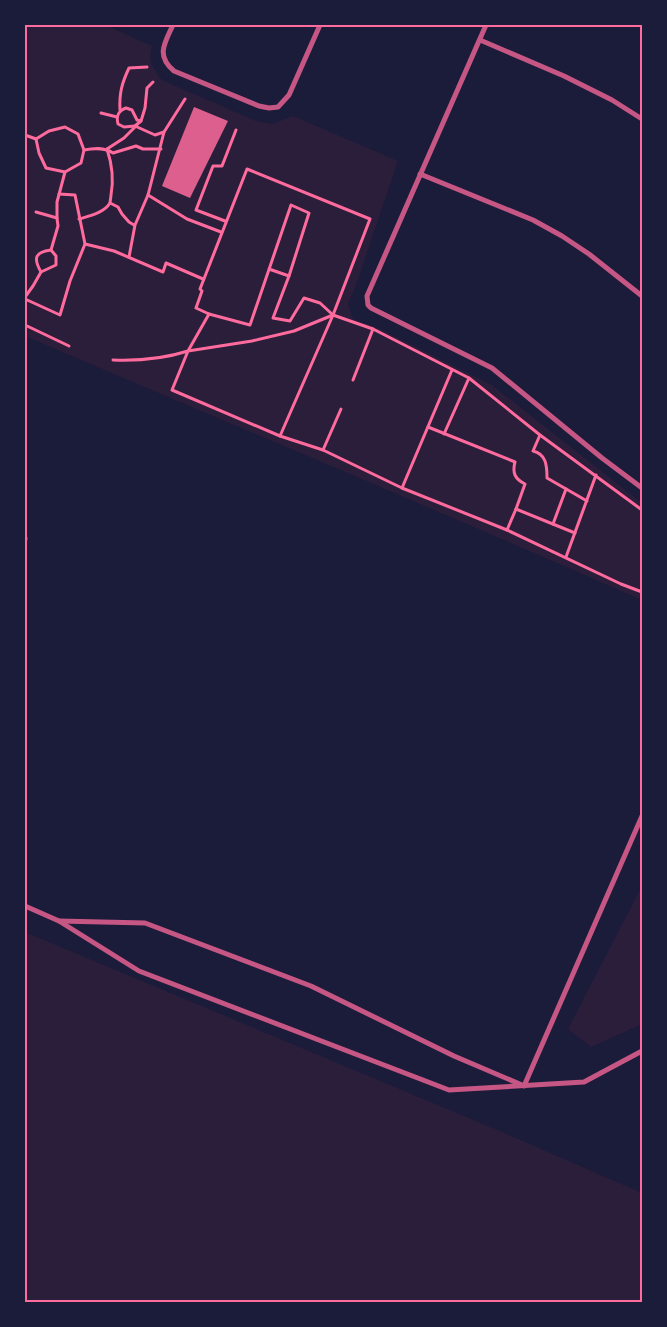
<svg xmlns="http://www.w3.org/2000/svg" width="667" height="1327" font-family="'Titillium Web',sans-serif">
<rect width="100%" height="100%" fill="#1b1b3a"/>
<g fill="#2a1e3b">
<path d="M28,25H105L152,46C148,62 152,67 162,80L256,121L272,124L293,116L398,161L355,288L348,304L353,319L380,329L492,385L642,503V600C437,510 231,424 25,336V31Z"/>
<polygon points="642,886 642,1024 591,1047 568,1029"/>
<polygon points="25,932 502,1132 642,1193 642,1302 25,1302"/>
</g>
<polygon fill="#dd5f8e" points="194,107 228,121 190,198 162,186"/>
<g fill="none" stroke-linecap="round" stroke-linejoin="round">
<g stroke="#ff6b9d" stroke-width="3">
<polyline points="153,82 147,88 145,108 141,121 135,126 155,135 164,132"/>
<path d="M120,110C119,93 122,83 129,68L147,67"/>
<polyline points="101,113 117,117"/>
<path d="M135,126L124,127L118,124C116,116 118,111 126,108L132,110L137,120L141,121"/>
<polygon points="65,127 78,134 84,150 81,163 65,172 46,168 39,153 36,139 49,131"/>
<polyline points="25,135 36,139"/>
<polyline points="107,149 124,138 135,127"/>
<path d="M84,150C94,148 104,147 113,153L136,146L143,149H161"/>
<polyline points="59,194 75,195 85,244 114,251 163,272 166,263 203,279"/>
<polyline points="148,195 187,219 221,232"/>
<polyline points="110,203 118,207 122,214 129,222 134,225"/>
<polyline points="36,212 57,218"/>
<path d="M79,219C89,216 104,213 110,203C110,202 111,196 111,195C114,179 112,164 107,149"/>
<polyline points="225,221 196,210 213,166 222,166 236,130"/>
<polyline points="51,250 58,226 57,218 57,202 65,172"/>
<polyline points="129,257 135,225 148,195 164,132 185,99"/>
<polyline points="289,276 273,318 290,321 304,298 320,303 333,315 373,329 353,380"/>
<path d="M25,297L33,286L41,272L56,265V256L51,250C35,252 33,258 41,272"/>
<polyline points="25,299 60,315 70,281 85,244"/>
<polyline points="209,314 250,325 291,205 309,213 289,276 269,269"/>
<polyline points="25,325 69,346"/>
<polyline points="373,329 469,378 540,435 642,510"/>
<path d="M113,360C139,361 163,359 188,351L209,314L196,308L202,291L200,289L247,169L370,219L333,315L280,436L172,390L188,351L252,341L294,331L333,315"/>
<path d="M428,427L515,462C512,473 515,479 525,484L516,509L575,533"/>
<polyline points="444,434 469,378"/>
<path d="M540,435L533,451C546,454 547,465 547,478L587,501"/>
<polyline points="280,436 323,450 402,488 507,530 621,584 642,592"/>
<polyline points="323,450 341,409"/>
<polyline points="402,488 452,370"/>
<polyline points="553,524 566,489"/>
<polyline points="507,530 516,509"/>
<polyline points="566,557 596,475"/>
</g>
<g stroke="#c65784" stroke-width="5">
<path d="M173,25C164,44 156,56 174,71L259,106L269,108L278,107L289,95L320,25"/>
<polyline points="486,25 367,296 368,305 371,308 492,368 602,458 642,488"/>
<polyline points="480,40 564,76 612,100 642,119"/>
<polyline points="420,174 533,220 562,236 589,254 642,296"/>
<polyline points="25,538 25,539"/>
<polyline points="25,906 59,921 139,971 449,1090 584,1082 642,1051"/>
<polyline points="59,921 145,923 311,986 454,1056 522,1085"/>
<polyline points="524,1086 642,816"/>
</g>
</g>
<rect width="667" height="1327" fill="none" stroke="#1b1b3a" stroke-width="52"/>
<rect x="26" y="26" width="615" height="1275" fill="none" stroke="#ff6b9d" stroke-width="2"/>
</svg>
